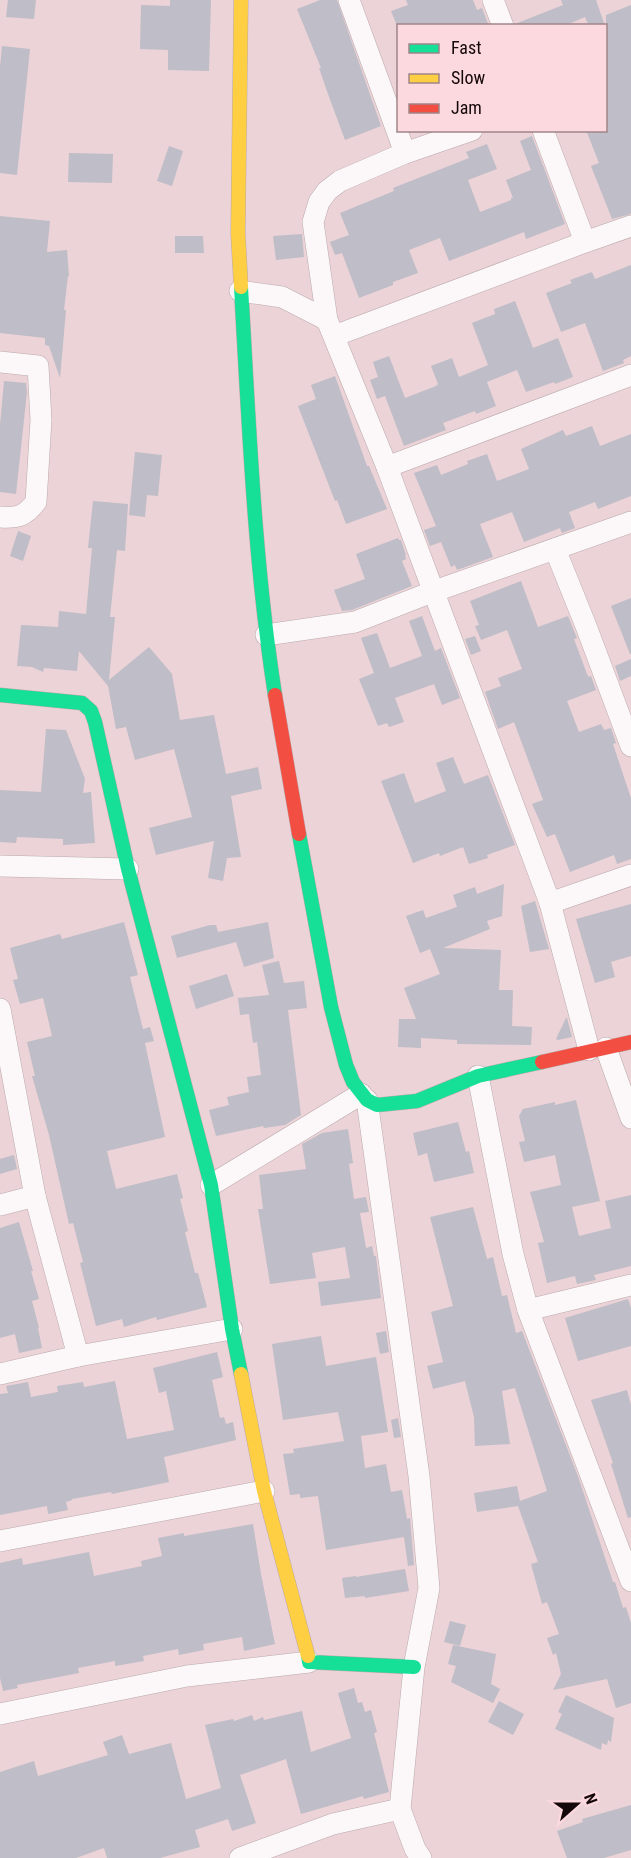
<svg xmlns="http://www.w3.org/2000/svg" width="631" height="1858" font-family="'Roboto Condensed',sans-serif">
<rect width="100%" height="100%" fill="#ebd3d7"/>
<g fill="#bfbdc7">
<polygon points="8,0 36,0 34,19 6,17"/>
<polygon points="170,0 211,0 209,71 168,70 168,50 140,49 141,5 170,6"/>
<polygon points="320,0 337,0 381,126 345,140 328,94 319,68 321,68 297,9"/>
<polygon points="406,0 473,0 477,10 482,8 489,26 399,26 398,28 391,11 408,5"/>
<polygon points="561,0 596,0 605,26 589,26 585,17 564,26 515,26 515,24 563,5"/>
<polygon points="631,5 631,214 612,219 591,166 599,163 586,130 606,130 606,15"/>
<polygon points="2,46 30,49 17,175 0,173 0,67"/>
<polygon points="532,136 565,224 526,239 524,232 449,261 440,238 409,250 418,273 393,282 393,285 359,298 342,253 335,255 330,242 349,235 340,213 394,191 393,188 469,158 466,152 487,144 497,169 468,180 480,212 511,200 511,198 513,198 506,180 531,170 520,141"/>
<polygon points="169,146 183,151 172,186 157,181"/>
<polygon points="69,153 113,154 112,183 68,182"/>
<polygon points="0,216 50,221 47,252 67,250 69,276 68,276 64,310 66,310 60,378 49,346 45,345 45,338 0,333"/>
<polygon points="302,234 304,257 276,260 273,236"/>
<polygon points="175,236 203,236 204,253 175,253"/>
<polygon points="631,265 631,356 623,360 624,363 603,371 585,323 561,332 546,293 572,283 570,280 592,272 595,279"/>
<polygon points="515,301 533,348 558,338 573,377 555,384 554,382 526,392 517,370 487,382 496,406 476,414 475,411 443,423 446,430 404,446 385,396 377,399 370,380 378,377 373,362 389,356 405,398 436,386 438,384 431,366 452,358 459,377 488,365 472,323 495,314 494,309"/>
<polygon points="335,376 367,466 369,466 387,509 346,524 337,500 335,501 298,406 316,399 311,385"/>
<polygon points="4,381 26,383 27,392 16,494 0,492 0,425"/>
<polygon points="592,426 600,446 631,434 631,496 598,509 595,502 569,512 575,528 562,533 560,528 524,542 512,512 480,524 493,557 457,570 455,565 451,567 441,542 430,546 424,530 436,526 414,473 437,465 441,475 468,464 467,461 487,454 497,481 529,469 521,449 563,430 566,436"/>
<polygon points="135,452 162,455 158,496 147,495 145,517 129,515"/>
<polygon points="93,501 128,504 125,551 117,550 110,617 115,617 109,680 149,647 172,674 180,720 214,715 226,774 258,767 262,789 231,796 241,857 227,858 223,881 208,878 214,841 156,855 149,828 192,817 174,749 135,760 126,727 116,729 108,686 79,651 77,671 44,668 43,672 32,667 17,666 21,625 58,627 59,611 86,614 92,548 88,548"/>
<polygon points="18,531 31,536 23,561 10,556"/>
<polygon points="398,538 399,540 401,540 406,555 405,555 406,559 402,561 412,586 352,610 342,611 334,590 365,579 356,554"/>
<polygon points="521,581 538,627 568,616 574,631 577,638 574,639 587,674 589,677 591,676 596,690 567,701 579,732 601,724 604,730 611,728 616,743 613,744 631,798 631,859 617,864 614,855 570,872 555,834 547,837 532,804 543,800 514,722 498,729 485,692 501,686 498,678 522,669 507,630 481,640 475,626 479,625 470,601"/>
<polygon points="631,598 631,654 630,654 611,606"/>
<polygon points="422,616 435,651 441,648 460,698 442,705 434,684 395,698 404,722 389,727 387,723 378,726 359,679 374,673 361,638 377,633 390,668 422,656 409,621"/>
<polygon points="475,636 481,651 471,655 465,639"/>
<polygon points="631,659 631,676 620,681 615,666"/>
<polygon points="46,729 66,730 85,779 83,793 91,792 95,843 63,845 63,839 17,837 16,843 0,842 0,790 41,792"/>
<polygon points="453,757 464,784 488,775 515,845 487,855 488,858 469,864 463,847 440,856 439,853 413,863 381,781 404,773 415,803 446,791 436,763"/>
<polygon points="504,884 502,916 487,921 490,929 443,948 501,950 499,990 513,990 512,1026 532,1027 531,1045 457,1044 457,1040 421,1038 421,1048 398,1047 399,1019 416,1019 404,988 440,974 430,949 420,953 406,916 423,910 426,918 457,907 453,895 475,887 477,894"/>
<polygon points="535,901 549,949 530,952 521,906"/>
<polygon points="631,904 631,956 611,962 615,977 595,983 576,919"/>
<polygon points="124,922 138,975 130,977 143,1029 150,1027 154,1041 145,1043 165,1137 107,1151 116,1189 177,1174 183,1198 180,1199 188,1231 185,1232 195,1273 198,1273 207,1307 157,1320 156,1317 124,1327 122,1319 96,1326 80,1263 83,1262 73,1223 69,1224 49,1135 32,1076 35,1076 27,1042 52,1036 43,998 20,1004 13,980 18,979 10,948 60,934 62,939"/>
<polygon points="268,922 274,958 244,967 236,942 177,958 171,936 210,925 216,925 218,932"/>
<polygon points="279,961 284,983 304,981 307,1008 288,1010 301,1115 285,1125 264,1128 263,1126 216,1136 209,1110 229,1105 227,1097 249,1092 247,1077 261,1075 257,1042 253,1043 249,1014 240,1015 238,998 269,995 262,965"/>
<polygon points="227,974 234,996 196,1009 189,986"/>
<polygon points="566,1018 567,1018 572,1037 558,1040 556,1039"/>
<polygon points="576,1100 600,1201 572,1207 579,1236 611,1228 605,1201 631,1195 631,1266 594,1275 596,1280 577,1284 575,1276 547,1283 538,1243 544,1242 530,1192 561,1185 555,1155 524,1162 519,1142 525,1141 519,1116 523,1109 555,1102 555,1105"/>
<polygon points="458,1122 466,1152 469,1151 474,1173 434,1182 427,1153 418,1156 413,1133"/>
<polygon points="348,1129 353,1163 349,1164 354,1199 366,1197 369,1212 360,1213 366,1248 372,1246 374,1256 376,1256 381,1298 321,1306 318,1282 350,1278 345,1247 312,1253 316,1278 270,1284 258,1209 263,1209 259,1175 306,1169 302,1144 322,1133"/>
<polygon points="14,1155 17,1169 0,1174 0,1159"/>
<polygon points="473,1207 487,1259 493,1257 502,1296 507,1295 516,1333 522,1331 579,1479 613,1582 615,1582 623,1608 626,1607 631,1623 631,1703 616,1708 607,1679 553,1690 561,1674 556,1653 553,1655 547,1638 559,1634 547,1602 542,1604 531,1564 538,1562 518,1506 477,1512 474,1493 517,1486 520,1501 547,1491 515,1388 502,1391 510,1444 475,1446 474,1417 465,1381 433,1389 427,1366 443,1362 431,1312 453,1306 430,1217"/>
<polygon points="19,1222 33,1271 31,1271 39,1299 32,1301 39,1328 38,1328 42,1348 19,1353 15,1334 0,1338 0,1228"/>
<polygon points="628,1299 631,1308 631,1346 578,1361 565,1318"/>
<polygon points="386,1331 389,1352 380,1354 376,1333"/>
<polygon points="321,1336 326,1366 376,1357 388,1432 361,1436 365,1468 386,1464 391,1492 402,1490 407,1519 410,1518 414,1565 408,1566 404,1537 326,1550 318,1496 300,1498 300,1494 290,1495 283,1454 294,1453 293,1449 344,1441 338,1412 283,1420 272,1344"/>
<polygon points="217,1352 223,1377 212,1380 220,1418 224,1417 226,1424 233,1422 236,1440 164,1457 169,1482 112,1494 111,1492 72,1499 72,1500 66,1502 68,1510 48,1514 47,1506 0,1515 0,1394 8,1393 6,1386 28,1382 31,1397 58,1392 57,1386 83,1382 84,1387 115,1381 127,1439 174,1430 166,1391 159,1393 153,1368"/>
<polygon points="627,1390 631,1405 631,1517 628,1518 611,1464 613,1463 591,1400"/>
<polygon points="398,1418 401,1437 394,1438 391,1420"/>
<polygon points="253,1524 261,1574 275,1644 244,1651 242,1637 203,1644 204,1650 179,1655 178,1649 143,1656 144,1661 115,1666 115,1661 78,1668 79,1673 17,1685 18,1688 3,1691 0,1678 0,1563 22,1558 23,1565 89,1552 94,1576 142,1566 141,1561 162,1556 158,1538 184,1533 184,1536"/>
<polygon points="405,1569 409,1591 365,1598 365,1596 345,1598 342,1578 356,1576 356,1577"/>
<polygon points="450,1621 466,1625 460,1646 444,1642"/>
<polygon points="453,1645 496,1654 491,1684 500,1689 493,1703 451,1682 456,1666 448,1664"/>
<polygon points="354,1688 358,1703 362,1702 365,1712 371,1710 377,1732 374,1733 389,1792 364,1799 363,1796 301,1814 286,1759 240,1775 256,1823 232,1831 228,1819 195,1830 200,1847 160,1858 107,1858 104,1848 76,1858 0,1858 0,1772 34,1761 38,1776 75,1765 108,1755 103,1742 122,1735 129,1754 171,1743 186,1799 221,1788 205,1725 233,1719 234,1721 252,1715 254,1721 263,1717 264,1720 302,1711 311,1752 351,1738 338,1693"/>
<polygon points="566,1695 614,1718 611,1742 608,1740 607,1745 602,1743 601,1750 555,1729 562,1714 558,1712"/>
<polygon points="499,1701 524,1714 513,1735 488,1722"/>
<polygon points="631,1805 631,1850 604,1858 567,1858 557,1831 583,1822 582,1819"/>
</g>
<g fill="none" stroke-linecap="round" stroke-linejoin="round">
<defs>
<g id="street">
<polyline points="349,0 405,153"/>
<polyline points="493,0 503,26"/>
<polyline points="472,130 405,153 340,181 327,191 319,202 313,222 327,320 387,467 550,903 589,1050"/>
<polyline points="543,130 585,242"/>
<polyline points="240,291 282,297 327,320"/>
<polyline points="334,336 585,242 631,226"/>
<path d="M0,362L38,366L41,420L36,502C24,517 18,518 0,517"/>
<polyline points="387,467 631,375"/>
<polyline points="555,549 586,626 631,746"/>
<polyline points="266,635 355,622 432,592 631,522"/>
<polyline points="0,866 128,869"/>
<polyline points="550,903 631,875"/>
<polyline points="0,1009 35,1196 78,1356 232,1329"/>
<polyline points="606,1048 631,1118"/>
<polyline points="478,1076 513,1254 528,1310 631,1581"/>
<polyline points="367,1100 419,1476 429,1588 414,1667 400,1809 415,1849 421,1858"/>
<polyline points="211,1185 361,1094"/>
<polyline points="0,1205 35,1196"/>
<polyline points="528,1310 631,1285"/>
<polyline points="0,1374 78,1356"/>
<polyline points="0,1541 264,1491"/>
<polyline points="0,1714 187,1676 309,1662"/>
<polyline points="240,1858 333,1824 400,1809"/>
</g>
<g id="fast">
<path d="M241,287C249,423 254,560 275,695"/>
<polyline points="0,695 82,703 91,711 95,722 128,869 211,1185 232,1329 241,1374"/>
<polyline points="299,834 331,1007 346,1065 353,1082 367,1100 377,1105 417,1101 478,1076 542,1062"/>
<polyline points="308,1656 309,1662 414,1667"/>
</g>
<g id="slow">
<polyline points="241,0 238,233 241,287"/>
<polyline points="241,1374 264,1491 308,1656"/>
</g>
<g id="jam">
<polyline points="275,695 299,834"/>
<polyline points="542,1062 631,1042"/>
</g>
</defs>
<use href="#street" stroke="#bba9ac" stroke-width="22"/>
<use href="#fast" stroke="#bba9ac" stroke-width="15"/>
<use href="#slow" stroke="#bba9ac" stroke-width="15"/>
<use href="#jam" stroke="#bba9ac" stroke-width="15"/>
<use href="#street" stroke="#fcf8f9" stroke-width="21"/>
<use href="#fast" stroke="#16e098" stroke-width="14"/>
<use href="#slow" stroke="#ffcf43" stroke-width="14"/>
<use href="#jam" stroke="#f24e42" stroke-width="14"/>
</g>
<rect x="397" y="24" width="210" height="108" fill="#fcd9de" stroke="#a08589" stroke-width="1.5"/>
<rect x="409" y="44" width="30" height="9" fill="#16e098" stroke="#a08589" stroke-width="1.5"/>
<text x="451" y="54" font-size="18" fill="#15080a">Fast</text>
<rect x="409" y="74" width="30" height="9" fill="#ffcf43" stroke="#a08589" stroke-width="1.5"/>
<text x="451" y="84" font-size="18" fill="#15080a">Slow</text>
<rect x="409" y="104" width="30" height="9" fill="#f24e42" stroke="#a08589" stroke-width="1.5"/>
<text x="451" y="114" font-size="18" fill="#15080a">Jam</text>
<g transform="translate(577 1804) rotate(69)" stroke="#fcd9de" stroke-width="4.5" paint-order="stroke">
<path d="M0-4.5L10 22L0 15L-10 22Z" fill="#15080a"/>
<text y="-9" font-size="16" font-weight="bold" text-anchor="middle" fill="#15080a">N</text>
</g>
</svg>
